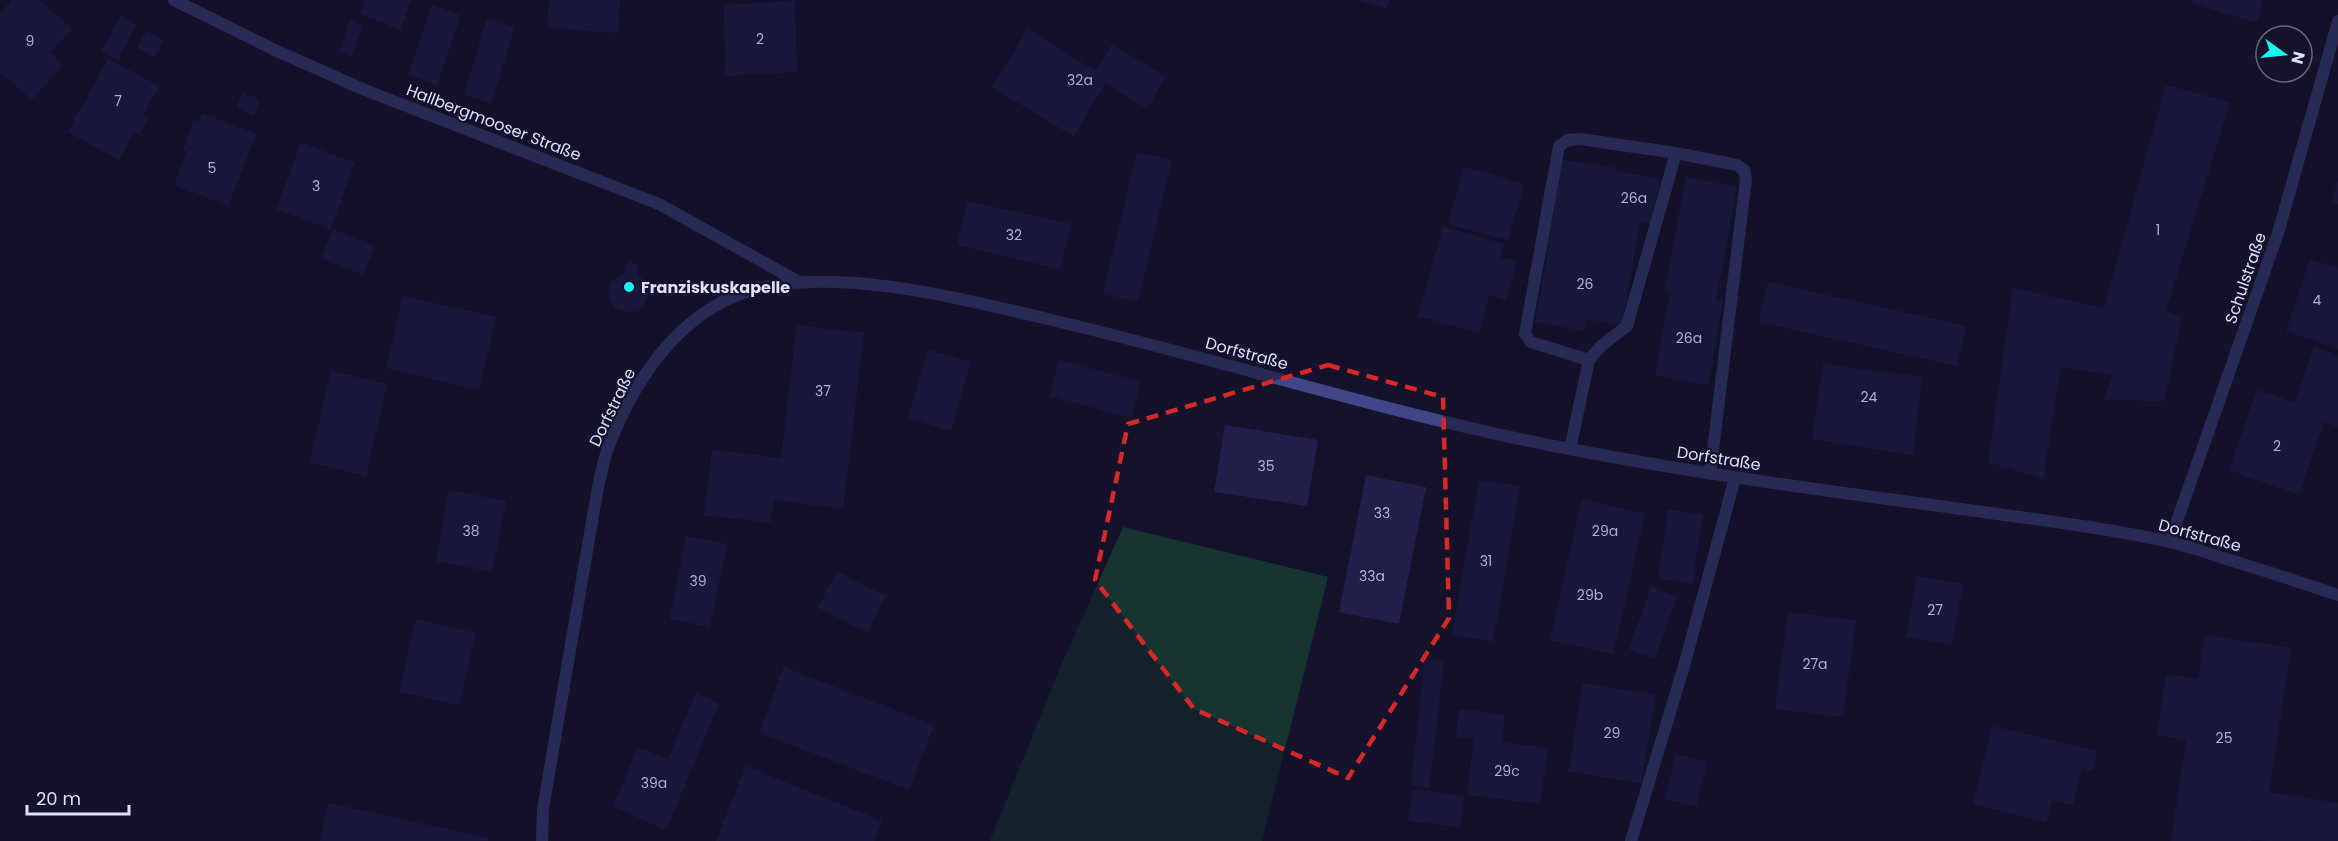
<svg xmlns="http://www.w3.org/2000/svg" width="2338" height="841" font-family="Poppins,sans-serif">
<rect width="100%" height="100%" fill="#14132b"/>
<polygon fill="#163530" points="1123,527 1328,577 1262,841 990,841 1060,668"/>
<g fill="#231f4c">
<polygon points="12,0 39,0 72,29 50,53 63,64 32,100 0,72 0,14"/>
<polygon points="365,0 411,0 400,29 360,14"/>
<polygon points="549,0 620,0 618,33 547,28"/>
<polygon points="1357,0 1389,0 1386,9"/>
<polygon points="2191,0 2263,0 2258,23 2191,3"/>
<polygon points="795,1 797,72 725,76 724,5"/>
<polygon points="432,5 461,15 437,85 408,75"/>
<polygon points="121,16 136,25 118,60 101,51"/>
<polygon points="487,19 515,27 491,103 464,95"/>
<polygon points="350,20 363,25 352,57 339,52"/>
<polygon points="1028,29 1095,71 1112,44 1166,77 1147,109 1106,83 1073,136 992,87"/>
<polygon points="146,31 164,41 155,57 137,48"/>
<polygon points="108,59 159,86 143,115 148,118 139,134 134,132 119,160 68,132"/>
<polygon points="2166,85 2230,102 2166,310 2182,317 2164,401 2104,400 2113,375 2061,367 2043,479 1988,462 2013,288 2104,308"/>
<polygon points="243,92 260,100 254,116 236,108"/>
<polygon points="202,113 256,134 228,206 174,185 187,151 183,149 194,120 199,121"/>
<polygon points="301,143 355,163 330,229 276,209"/>
<polygon points="1137,152 1172,160 1138,302 1103,294"/>
<polygon points="1559,159 1616,168 1616,171 1659,179 1651,224 1640,222 1622,325 1586,319 1584,331 1535,322 1549,244 1545,243"/>
<polygon points="1464,167 1524,184 1508,240 1448,224"/>
<polygon points="1686,177 1737,187 1716,301 1723,302 1708,385 1655,375 1670,292 1665,291"/>
<polygon points="2337,182 2338,182 2338,204 2332,203"/>
<polygon points="967,201 1071,224 1060,269 957,245"/>
<polygon points="1443,227 1504,244 1500,257 1517,261 1506,300 1489,295 1479,333 1418,316"/>
<polygon points="333,229 375,246 363,275 321,258"/>
<polygon points="2310,259 2338,268 2338,349 2286,331"/>
<polygon points="630,262 637,264 638,271 637,274 646,282 649,293 643,307 628,313 614,307 608,293 611,282 619,275 626,272 625,267"/>
<polygon points="1768,282 1966,326 1957,366 1759,322"/>
<polygon points="403,296 496,317 479,390 386,368"/>
<polygon points="797,325 864,333 843,509 774,500 770,523 704,515 712,450 781,458"/>
<polygon points="2314,347 2338,356 2338,427 2324,422 2299,495 2229,470 2257,390 2295,402"/>
<polygon points="928,350 971,362 951,431 908,418"/>
<polygon points="1059,360 1141,382 1131,418 1050,396"/>
<polygon points="1823,364 1922,377 1913,455 1812,439"/>
<polygon points="331,371 387,384 366,476 310,462"/>
<polygon points="1225,425 1318,440 1307,506 1214,492"/>
<polygon points="1366,475 1426,487 1399,624 1339,612"/>
<polygon points="1479,480 1520,486 1493,642 1452,635"/>
<polygon points="449,490 506,501 492,572 436,561"/>
<polygon points="1582,499 1645,514 1613,654 1550,640"/>
<polygon points="1668,510 1703,515 1692,583 1658,579"/>
<polygon points="686,536 727,544 710,627 670,619"/>
<polygon points="837,571 885,596 867,633 818,608"/>
<polygon points="1917,576 1963,584 1952,644 1906,637"/>
<polygon points="1651,587 1677,596 1655,658 1629,649"/>
<polygon points="1788,612 1856,620 1843,717 1775,709"/>
<polygon points="416,619 476,633 459,705 399,692"/>
<polygon points="2205,635 2291,648 2269,792 2338,803 2338,841 2267,841 2251,839 2251,841 2171,841 2186,740 2157,735 2166,674 2198,679"/>
<polygon points="1425,659 1444,662 1429,788 1411,785"/>
<polygon points="784,667 934,725 909,790 759,733"/>
<polygon points="1583,683 1656,695 1641,783 1569,771"/>
<polygon points="696,693 719,703 666,830 613,807 638,747 668,759"/>
<polygon points="1459,709 1505,715 1502,742 1548,748 1540,804 1467,795 1474,738 1456,737"/>
<polygon points="1992,726 2097,751 2092,771 2082,768 2073,805 2052,800 2046,822 1973,804"/>
<polygon points="1676,754 1707,762 1696,806 1665,799"/>
<polygon points="746,766 882,821 874,841 716,841"/>
<polygon points="1413,789 1464,796 1460,827 1408,821"/>
<polygon points="328,803 488,838 488,841 320,841"/>
</g>
<g fill="none" stroke-linecap="round" stroke-linejoin="round">
<g stroke="#404688" stroke-width="12">
<polyline points="1589,360 1531,342 1525,334 1559,146 1568,140 1580,139 1676,153 1737,165 1744,170 1746,179 1710,474"/>
<polyline points="1570,449 1589,360 1601,346 1627,326 1676,153"/>
<polyline points="1631,841 1684,666 1735,478"/>
</g>
<g stroke="#404688" stroke-width="12">
<polyline points="174,0 277,51 365,90 659,204 799,282"/>
<polyline points="2170,541 2278,233 2338,21"/>
<path d="M542,841L543,809L596,498C599,483 602,466 607,451C631,385 676,315 746,292C835,264 966,300 1056,321C1222,360 1386,413 1554,446C1682,471 1811,489 1940,506C2015,517 2091,525 2166,541C2184,545 2202,551 2220,557C2260,569 2299,582 2338,595"/>
</g>
</g>
<path d="M0 0H2338V841H0ZM1328,365L1443,397L1449,618L1348,778L1194,709L1095,580L1128,424Z" fill="#14132b" fill-opacity=".55" fill-rule="evenodd"/>
<path fill="none" stroke="#d62828" stroke-width="4.5" stroke-dasharray="12 8" stroke-linejoin="round" d="M1328,365L1443,397L1449,618L1348,778L1194,709L1095,580L1128,424Z"/>
<circle fill="#13f5ef" stroke="#14132b" stroke-width="2" cx="629" cy="287" r="6"/>
<g text-anchor="middle" stroke-width="4.5" stroke-linejoin="round" paint-order="stroke">
<g font-size="14" fill="#afafd2">
<text x="760" y="44">2</text>
<text x="30" y="46">9</text>
<text x="1080" y="85">32a</text>
<text x="118" y="106">7</text>
<text x="212" y="173">5</text>
<text x="316" y="191">3</text>
<text x="1634" y="203">26a</text>
<text x="2158" y="235">1</text>
<text x="1014" y="240">32</text>
<text x="1585" y="289">26</text>
<text x="2317" y="305">4</text>
<text x="1689" y="343">26a</text>
<text x="823" y="396">37</text>
<text x="1869" y="402">24</text>
<text x="2277" y="451">2</text>
<text x="1266" y="471">35</text>
<text x="1382" y="518">33</text>
<text x="471" y="536">38</text>
<text x="1605" y="536">29a</text>
<text x="1486" y="566">31</text>
<text x="1372" y="581">33a</text>
<text x="698" y="586">39</text>
<text x="1590" y="600">29b</text>
<text x="1935" y="615">27</text>
<text x="1815" y="669">27a</text>
<text x="1612" y="738">29</text>
<text x="2224" y="743">25</text>
<text x="1507" y="776">29c</text>
<text x="654" y="788">39a</text>
</g>
<g font-size="16" fill="#dedffe" stroke="#14132b">
<text transform="translate(494 122) rotate(21)" y="6">Hallbergmooser Straße</text>
<text transform="translate(2245 278) rotate(-71)" y="6">Schulstraße</text>
<text transform="translate(1247 353) rotate(15)" y="6">Dorfstraße</text>
<text transform="translate(612 407) rotate(-64)" y="6">Dorfstraße</text>
<text transform="translate(1719 458) rotate(9)" y="6">Dorfstraße</text>
<text transform="translate(2200 535) rotate(15)" y="6">Dorfstraße</text>
</g>
<g font-size="16" font-weight="bold" fill="#dedffe" stroke="#14132b" text-anchor="start">
<text x="641" y="293">Franziskuskapelle</text>
</g>
</g>
<g transform="translate(2284 54) rotate(105)"><circle r="28" fill="#14132b" stroke="#65657f" stroke-width="1.5"/>
<path d="M0-4.5L10 22L0 15L-10 22Z" fill="#13f5ef"/>
<text y="-9" font-size="16" font-weight="bold" text-anchor="middle" fill="#dedffe">N</text>
</g>
<path d="M27 805v9h102v-9" fill="none" stroke="#dedffe" stroke-width="3"/>
<text x="36" y="805" font-size="18" fill="#dedffe" stroke="#14132b" stroke-width="4.5" paint-order="stroke">20 m</text>
</svg>
